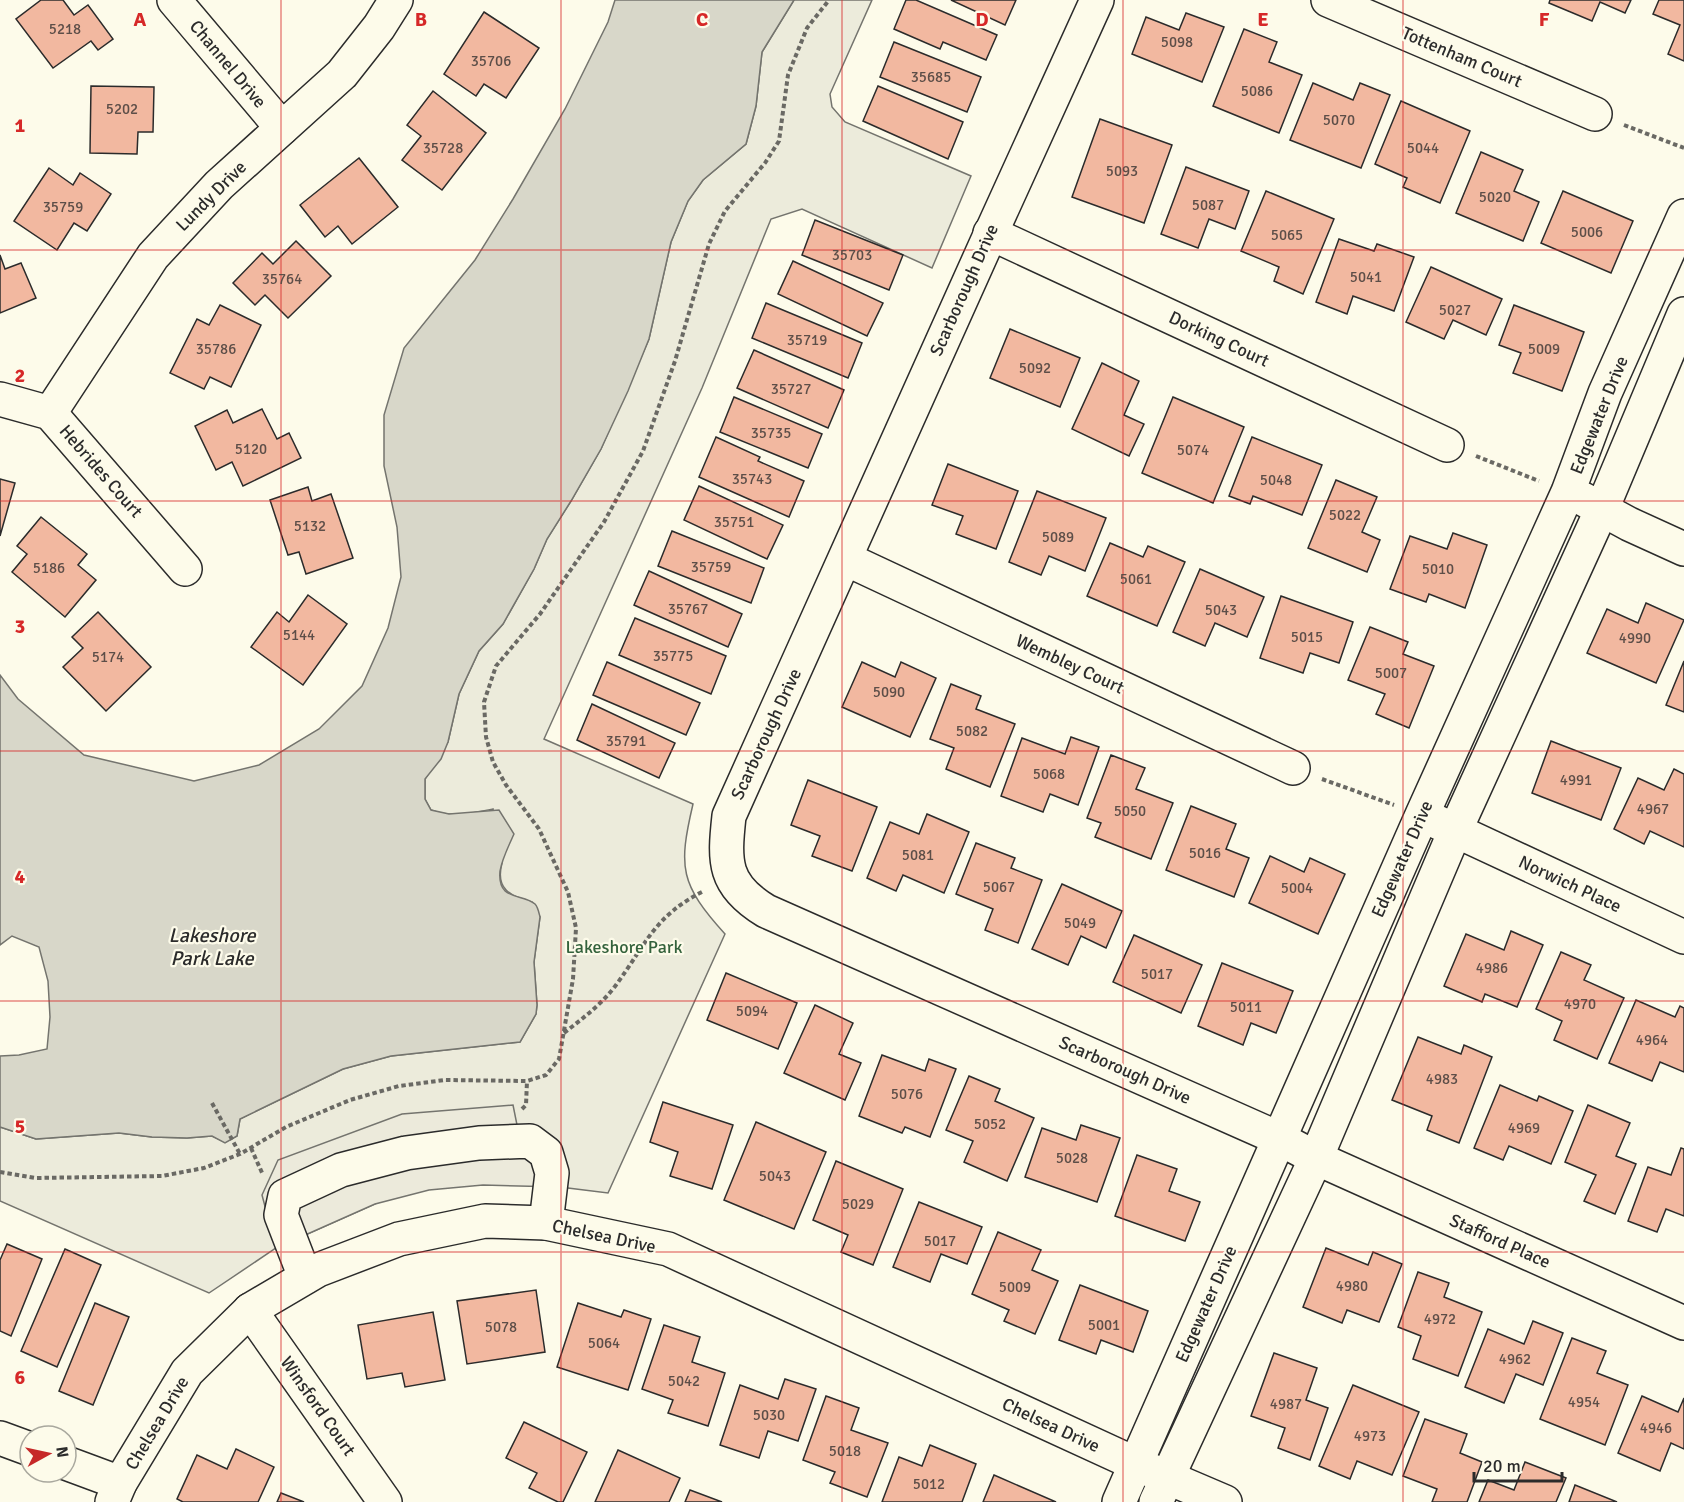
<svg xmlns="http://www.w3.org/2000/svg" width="1684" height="1502" font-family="Signika,sans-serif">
<rect width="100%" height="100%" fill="#fdfbea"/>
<path fill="#ecebdb" stroke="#74746e" stroke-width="1.5" d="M794,0H872L830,94L832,107L845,122L971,176L932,268L802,209L771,219L702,388L544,739L693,804C678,868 680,884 725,934L608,1193L560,1187L536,1132L276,1248L209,1293L0,1201V1127L36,1139L119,1133L152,1137L187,1138L212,1136L225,1142L237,1136L240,1119L343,1069L391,1056L520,1042L536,1014L537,1005L534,962L540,917L532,902C510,896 495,889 502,863L493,809C473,813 450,818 431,810L425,799V779L448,742L459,694L479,651L503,624L534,569L547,539L571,501L601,449L649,339L671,242L688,201L703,180L746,144L756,106L762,52Z"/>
<polygon fill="#eceadb" stroke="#74746e" stroke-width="1.5" points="513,1105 517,1125 560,1187 483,1185 429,1190 375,1204 276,1248 262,1195 278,1160 402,1114"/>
<path fill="#d8d7c9" stroke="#74746e" stroke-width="1.5" d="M615,0H794L762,52L756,106L746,144L703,180L688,201L671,242L649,339L628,391L601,449L571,501L547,539L534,569L503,624L479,651L459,694L448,742L441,759L425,779V799L431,810L449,814L499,810L514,834C509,845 502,859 500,871C497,902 523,893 535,904C538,907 539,913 540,917L534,962L537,1005L536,1014L520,1042L391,1056L343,1069L240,1119L237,1136L225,1143L212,1136L187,1138L152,1137L119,1133L36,1139L0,1127V1056L19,1055L47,1049L50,1017L48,981L39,947L12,936L0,945V675L18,699L84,755L194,781L259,765L319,729L362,686L388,628L401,577L397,527L384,466V415L404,348L475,260L513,199L565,109L608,22Z"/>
<g fill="#f2b8a0" stroke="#2b2b2b" stroke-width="1.5">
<polygon points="41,0 63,0 74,15 88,5 113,39 98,50 91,41 53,68 16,19"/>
<polygon points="906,0 916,0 997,35 986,60 943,42 940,49 894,29"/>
<polygon points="951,0 1016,0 1005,25"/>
<polygon points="1550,0 1631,0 1625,13 1600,2 1592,21 1549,3"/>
<polygon points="1659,0 1684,0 1684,61 1668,54 1680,25 1653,14"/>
<polygon points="484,12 539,48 506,98 484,84 476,96 444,74"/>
<polygon points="1186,13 1224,27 1202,82 1132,54 1146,17 1179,30"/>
<polygon points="1244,29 1277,42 1269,62 1302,75 1279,133 1213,106"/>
<polygon points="894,42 981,77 967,112 880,77"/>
<polygon points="1313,83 1353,100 1360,83 1390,95 1361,168 1290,140"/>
<polygon points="91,86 154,87 153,132 138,132 137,154 90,153"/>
<polygon points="878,86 963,122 948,159 863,121"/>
<polygon points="433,91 486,133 442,190 402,160 421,136 407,125"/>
<polygon points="1401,101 1470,131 1440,203 1403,187 1407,178 1375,164"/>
<polygon points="1100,119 1172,145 1144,223 1072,197"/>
<polygon points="1481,152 1523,170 1514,191 1539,202 1523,241 1456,213"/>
<polygon points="359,158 398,207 352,244 338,226 325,237 300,205"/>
<polygon points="1186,167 1249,191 1235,229 1209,219 1198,248 1161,234"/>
<polygon points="49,168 73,185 80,173 111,194 87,231 74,223 57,250 14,221"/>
<polygon points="1266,191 1334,219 1303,294 1274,281 1279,267 1241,251"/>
<polygon points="1563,191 1633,221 1611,273 1541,243"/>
<polygon points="815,220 903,255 889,290 802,255"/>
<polygon points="1339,239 1374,251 1377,244 1414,257 1394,311 1353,296 1347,314 1316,302"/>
<polygon points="296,241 331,276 288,318 265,295 255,305 233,283 262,253 273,264"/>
<polygon points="0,255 5,269 21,263 36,298 0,313"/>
<polygon points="793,261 883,303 867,336 778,294"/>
<polygon points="1431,267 1502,299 1486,335 1453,320 1444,339 1406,322"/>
<polygon points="766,303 862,343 848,378 752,338"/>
<polygon points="220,305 261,325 231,387 210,377 204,389 170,373 197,319 209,325"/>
<polygon points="1514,305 1584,332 1562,391 1513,373 1521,353 1499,345"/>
<polygon points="1010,329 1080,358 1060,407 990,378"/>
<polygon points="754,350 844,390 828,428 737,388"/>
<polygon points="1102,363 1139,381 1124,415 1144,424 1129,456 1072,429"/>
<polygon points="734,397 822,434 808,468 720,432"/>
<polygon points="1173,397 1244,427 1213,503 1142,473"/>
<polygon points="262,409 277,439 289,433 301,458 243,486 232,462 216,470 195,426 227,410 233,423"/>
<polygon points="716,437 760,457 758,461 804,481 789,517 699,477"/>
<polygon points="1252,437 1322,465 1302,515 1253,496 1250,504 1229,496"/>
<polygon points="948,464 1018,491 996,549 956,534 963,516 932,505"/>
<polygon points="0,479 15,483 0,536"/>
<polygon points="1336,480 1377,497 1362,532 1380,540 1367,572 1308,548"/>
<polygon points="699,486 783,525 767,559 684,520"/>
<polygon points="308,487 312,501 331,494 353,558 306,574 299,552 288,555 270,500"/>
<polygon points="1037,491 1106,518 1085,571 1049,556 1041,575 1009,562"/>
<polygon points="41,517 87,554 78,565 96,580 65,617 12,572 27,554 17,546"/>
<polygon points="672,531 764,568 751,603 658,566"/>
<polygon points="1453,533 1487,545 1465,608 1429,594 1426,602 1390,589 1410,536 1447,549"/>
<polygon points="1110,543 1143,557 1148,546 1185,562 1157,626 1087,596"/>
<polygon points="1200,569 1264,597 1247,637 1215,623 1205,646 1173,632"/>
<polygon points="649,571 742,614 728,647 634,605"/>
<polygon points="308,595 347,624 303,685 251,647 277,612 289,622"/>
<polygon points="1281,596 1353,622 1339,663 1310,653 1303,673 1260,658"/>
<polygon points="1646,603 1684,620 1656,683 1587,653 1607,609 1638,623"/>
<polygon points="98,612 151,667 106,711 63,667 83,648 72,637"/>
<polygon points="635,618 726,656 711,694 619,655"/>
<polygon points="1370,627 1408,642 1403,654 1434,666 1409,728 1376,714 1385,694 1348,680"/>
<polygon points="1684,661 1684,712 1666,705"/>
<polygon points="607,662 700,703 686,735 593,695"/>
<polygon points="862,662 895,677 901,662 936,678 910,737 842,707"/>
<polygon points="951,684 981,696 976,709 1015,724 990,787 946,769 954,748 930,739"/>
<polygon points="592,704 675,743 659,778 577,740"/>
<polygon points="1071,737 1099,747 1078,805 1050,794 1043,812 1001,796 1022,738 1065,754"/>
<polygon points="1551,741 1621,768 1601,820 1532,793"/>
<polygon points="1111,755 1145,768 1136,789 1173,803 1151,859 1095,837 1101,823 1087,818"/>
<polygon points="1674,769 1684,774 1684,847 1650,831 1644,844 1614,829 1638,778 1664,790"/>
<polygon points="808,780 877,807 852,871 812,856 820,836 791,825"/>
<polygon points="1191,806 1236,824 1226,849 1249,858 1234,897 1166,870"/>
<polygon points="927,814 969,832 944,893 903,875 896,891 867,878 890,822 919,834"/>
<polygon points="976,843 1015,858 1011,868 1042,880 1018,943 985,930 993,909 956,894"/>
<polygon points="1270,856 1304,872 1310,858 1345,874 1318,934 1249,903"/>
<polygon points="1062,884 1122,911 1106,948 1081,936 1068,965 1032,949"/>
<polygon points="1511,931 1543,945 1517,1007 1485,994 1482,1002 1444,986 1466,934 1504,950"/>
<polygon points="1134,935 1202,965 1181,1013 1113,982"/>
<polygon points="1561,952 1591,965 1584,980 1624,998 1597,1059 1554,1040 1562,1021 1536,1009"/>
<polygon points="1222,963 1293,991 1276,1033 1251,1023 1243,1045 1198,1026"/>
<polygon points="726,973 797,1003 778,1049 707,1020"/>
<polygon points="1636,1000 1675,1017 1680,1006 1684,1008 1684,1072 1660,1062 1652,1081 1609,1063"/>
<polygon points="815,1005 853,1023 839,1054 861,1063 845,1100 784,1073"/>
<polygon points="1418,1037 1461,1054 1464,1045 1492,1057 1459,1143 1427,1130 1432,1116 1392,1100"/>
<polygon points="882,1055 925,1071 929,1059 956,1069 930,1137 905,1127 902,1133 859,1116"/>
<polygon points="969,1076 1000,1089 995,1101 1034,1118 1007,1181 964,1162 973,1141 946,1130"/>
<polygon points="1500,1085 1537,1101 1539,1096 1573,1111 1551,1164 1509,1146 1503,1160 1474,1148"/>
<polygon points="663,1102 733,1125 712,1189 670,1176 678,1152 650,1142"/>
<polygon points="1588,1105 1630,1123 1616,1156 1636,1164 1615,1214 1584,1201 1596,1175 1565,1162"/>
<polygon points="756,1122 826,1152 794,1229 724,1200"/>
<polygon points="1081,1125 1120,1138 1097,1202 1025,1177 1042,1128 1076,1140"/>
<polygon points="1681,1148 1684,1149 1684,1216 1666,1209 1657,1232 1628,1221 1648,1167 1671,1175"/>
<polygon points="1137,1155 1177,1169 1169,1191 1200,1202 1185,1241 1115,1216"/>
<polygon points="836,1161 903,1189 873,1265 841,1252 848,1235 813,1220"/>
<polygon points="919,1202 982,1227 967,1264 941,1254 930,1282 893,1267"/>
<polygon points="998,1232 1041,1250 1032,1270 1058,1281 1035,1334 1004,1321 1009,1310 972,1294"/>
<polygon points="7,1244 42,1259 11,1336 0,1331 0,1260"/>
<polygon points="1326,1248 1368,1265 1373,1252 1402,1264 1379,1322 1347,1310 1342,1323 1303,1307"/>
<polygon points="65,1249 101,1265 57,1367 21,1351"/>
<polygon points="1418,1272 1449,1283 1444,1297 1482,1312 1458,1376 1413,1359 1421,1336 1398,1327"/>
<polygon points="1080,1285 1148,1311 1133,1352 1101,1340 1096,1354 1059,1340"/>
<polygon points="536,1290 545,1352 467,1364 457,1301"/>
<polygon points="95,1303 129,1317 93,1405 59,1391"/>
<polygon points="578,1303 621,1317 624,1310 651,1319 628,1390 557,1367"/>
<polygon points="433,1312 445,1380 405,1387 402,1373 367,1379 358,1325"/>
<polygon points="1533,1321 1563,1333 1543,1385 1516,1374 1504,1403 1465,1387 1488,1329 1524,1344"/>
<polygon points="664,1325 700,1337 692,1362 725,1373 708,1426 668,1413 673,1400 642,1389"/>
<polygon points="1572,1338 1606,1351 1597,1373 1628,1385 1605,1445 1540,1419"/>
<polygon points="1274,1353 1317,1368 1306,1400 1328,1408 1310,1460 1278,1448 1285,1428 1251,1416"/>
<polygon points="785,1379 816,1389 798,1441 768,1431 759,1458 720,1445 740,1385 778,1399"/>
<polygon points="1353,1385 1419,1412 1392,1475 1357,1461 1350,1479 1319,1466"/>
<polygon points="826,1396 859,1408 851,1430 888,1443 867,1497 830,1483 835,1472 803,1460"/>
<polygon points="1642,1396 1678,1412 1684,1398 1684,1449 1671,1443 1660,1471 1618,1453"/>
<polygon points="1425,1419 1467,1434 1460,1453 1482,1462 1467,1502 1432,1502 1437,1489 1403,1476"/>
<polygon points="524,1422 587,1452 563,1502 558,1502 529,1488 537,1473 506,1458"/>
<polygon points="930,1445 976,1464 962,1502 882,1502 899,1457 922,1466"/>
<polygon points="236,1449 274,1467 258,1502 183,1502 177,1499 197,1455 227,1469"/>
<polygon points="618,1450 680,1478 669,1502 595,1502"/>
<polygon points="1525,1462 1566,1478 1556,1502 1479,1502 1488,1480 1514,1490"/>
<polygon points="994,1475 1056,1502 983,1502"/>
<polygon points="1575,1485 1617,1502 1569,1502"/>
<polygon points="690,1490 722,1502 685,1502"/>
<polygon points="281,1493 304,1502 277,1502"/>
</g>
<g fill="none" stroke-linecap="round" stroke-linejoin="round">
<defs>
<g id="minor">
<polyline points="174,0 282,128"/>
<path d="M1097,0C972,271 853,545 729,816C724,862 723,885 766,911L1278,1138L1316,1158L1684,1323"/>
<polyline points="1328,0 1595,114"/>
<polyline points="990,233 1447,445"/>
<polyline points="0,399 50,413 185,569"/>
<polyline points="50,413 153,256 219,185 342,74 379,27 396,0"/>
<polyline points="1583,499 1629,524 1684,549"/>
<polyline points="846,559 1293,768"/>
<polyline points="1435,821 1684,937"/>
<polyline points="305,1277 281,1215 285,1196 341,1170 406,1153 479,1143 530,1141 546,1153 552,1173 546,1223"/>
<polyline points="250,1310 385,1502"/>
<polyline points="0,1438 30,1449"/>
<polyline points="66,1463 120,1483"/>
<polyline points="112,1502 120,1483 187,1372 250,1310 318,1270 399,1239 485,1221 546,1223 668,1249 1136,1464 1225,1502"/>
<polyline points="1119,1502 1422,815 1568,492 1605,393 1684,216"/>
<polyline points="1156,1502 1316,1158 1455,831 1602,509 1684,314"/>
</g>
</defs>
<use href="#minor" stroke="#2b2b2b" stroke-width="36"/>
<g stroke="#6a6964" stroke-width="4" stroke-dasharray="4.5 3" stroke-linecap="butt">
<polyline points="1624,125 1684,148"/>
<polyline points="1476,456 1539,481"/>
<polyline points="1322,779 1394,805"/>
<path d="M564,1033C583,1018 601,1005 616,985C646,944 655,915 704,891"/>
<polyline points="212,1103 240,1154"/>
<polyline points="522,1109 526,1105 527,1081"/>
<polyline points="251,1148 263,1175"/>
<polyline points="0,1172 35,1178 162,1176 204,1168 240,1154 286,1127 350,1100 399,1086 445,1080 527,1081 546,1075 559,1059 573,979 576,928 568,892 539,829 506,785 493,762 486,737 484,702 496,666 540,614 604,522 643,451 675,361 709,244 725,211 765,163 779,141 788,75 807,28 829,0"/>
</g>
<use href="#minor" stroke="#fdfbea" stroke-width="33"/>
</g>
<path fill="none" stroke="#d62828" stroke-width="1.5" stroke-opacity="0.55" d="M281,0V1502M561,0V1502M842,0V1502M1123,0V1502M1403,0V1502M0,250H1684M0,501H1684M0,751H1684M0,1001H1684M0,1252H1684"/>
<g text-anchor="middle" stroke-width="4.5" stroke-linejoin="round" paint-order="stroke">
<g font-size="15" fill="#5d4e48">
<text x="65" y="34">5218</text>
<text x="1177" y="47">5098</text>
<text x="491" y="66">35706</text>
<text x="931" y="82">35685</text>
<text x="1257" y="96">5086</text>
<text x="122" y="114">5202</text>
<text x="1339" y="125">5070</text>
<text x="443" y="153">35728</text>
<text x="1423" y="153">5044</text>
<text x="1122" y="176">5093</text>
<text x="1495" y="202">5020</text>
<text x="1208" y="210">5087</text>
<text x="63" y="212">35759</text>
<text x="1587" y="237">5006</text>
<text x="1287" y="240">5065</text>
<text x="852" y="260">35703</text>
<text x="1366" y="282">5041</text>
<text x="282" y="284">35764</text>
<text x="1455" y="315">5027</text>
<text x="807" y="345">35719</text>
<text x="216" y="354">35786</text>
<text x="1544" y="354">5009</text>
<text x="1035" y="373">5092</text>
<text x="791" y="394">35727</text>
<text x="771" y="438">35735</text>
<text x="251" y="454">5120</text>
<text x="1193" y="455">5074</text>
<text x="752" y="484">35743</text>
<text x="1276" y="485">5048</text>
<text x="1345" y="520">5022</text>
<text x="734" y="527">35751</text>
<text x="310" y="531">5132</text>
<text x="1058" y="542">5089</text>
<text x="711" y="572">35759</text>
<text x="49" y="573">5186</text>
<text x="1438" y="574">5010</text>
<text x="1136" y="584">5061</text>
<text x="688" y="614">35767</text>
<text x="1221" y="615">5043</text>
<text x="299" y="640">5144</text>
<text x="1307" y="642">5015</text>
<text x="1635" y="643">4990</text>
<text x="673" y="661">35775</text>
<text x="108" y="662">5174</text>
<text x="1391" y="678">5007</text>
<text x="889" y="697">5090</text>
<text x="972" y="736">5082</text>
<text x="626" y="746">35791</text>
<text x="1049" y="779">5068</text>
<text x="1576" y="785">4991</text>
<text x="1653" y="814">4967</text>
<text x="1130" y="816">5050</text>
<text x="1205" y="858">5016</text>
<text x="918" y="860">5081</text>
<text x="999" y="892">5067</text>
<text x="1297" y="893">5004</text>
<text x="1080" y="928">5049</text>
<text x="1492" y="973">4986</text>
<text x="1157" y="979">5017</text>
<text x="1580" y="1009">4970</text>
<text x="1246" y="1012">5011</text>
<text x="752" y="1016">5094</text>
<text x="1652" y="1045">4964</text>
<text x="1442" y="1084">4983</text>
<text x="907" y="1099">5076</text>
<text x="990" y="1129">5052</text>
<text x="1524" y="1133">4969</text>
<text x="1072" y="1163">5028</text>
<text x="775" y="1181">5043</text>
<text x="858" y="1209">5029</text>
<text x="940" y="1246">5017</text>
<text x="1352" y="1291">4980</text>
<text x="1015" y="1292">5009</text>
<text x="1440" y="1324">4972</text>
<text x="1104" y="1330">5001</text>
<text x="501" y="1332">5078</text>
<text x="604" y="1348">5064</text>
<text x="1515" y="1364">4962</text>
<text x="684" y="1386">5042</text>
<text x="1584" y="1407">4954</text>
<text x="1286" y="1409">4987</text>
<text x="769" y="1420">5030</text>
<text x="1656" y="1433">4946</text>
<text x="1370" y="1441">4973</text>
<text x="845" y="1456">5018</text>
<text x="929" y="1489">5012</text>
</g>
<g font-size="18" fill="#2b2b2b" stroke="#fdfbea">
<text transform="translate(1462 57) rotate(23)" y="6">Tottenham Court</text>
<text transform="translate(228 64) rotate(50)" y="6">Channel Drive</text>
<text transform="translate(211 196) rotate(-45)" y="6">Lundy Drive</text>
<text transform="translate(964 290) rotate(-66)" y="6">Scarborough Drive</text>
<text transform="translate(1219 339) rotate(25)" y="6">Dorking Court</text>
<text transform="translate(1599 415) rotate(-68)" y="6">Edgewater Drive</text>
<text transform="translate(101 471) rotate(49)" y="6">Hebrides Court</text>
<text transform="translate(1070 664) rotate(25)" y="6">Wembley Court</text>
<text transform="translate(766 734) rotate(-65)" y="6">Scarborough Drive</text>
<text transform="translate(1402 859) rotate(-66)" y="6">Edgewater Drive</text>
<text transform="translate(1570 884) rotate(25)" y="6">Norwich Place</text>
<text transform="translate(1125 1070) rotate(24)" y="6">Scarborough Drive</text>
<text transform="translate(604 1236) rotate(12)" y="6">Chelsea Drive</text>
<text transform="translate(1500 1241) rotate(24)" y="6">Stafford Place</text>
<text transform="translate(1206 1304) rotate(-66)" y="6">Edgewater Drive</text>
<text transform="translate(318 1406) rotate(55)" y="6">Winsford Court</text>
<text transform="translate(157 1423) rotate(-59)" y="6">Chelsea Drive</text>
<text transform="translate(1051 1425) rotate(25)" y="6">Chelsea Drive</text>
</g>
<g font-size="18" fill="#34623c" stroke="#fdfbea">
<text x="624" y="953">Lakeshore Park</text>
</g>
<g font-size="20" font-style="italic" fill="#2b2b2b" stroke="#fdfbea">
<text x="212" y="942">Lakeshore<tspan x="212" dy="23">Park Lake</tspan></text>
</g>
</g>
<g font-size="20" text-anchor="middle" font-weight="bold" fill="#d62828" stroke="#fdfbea" stroke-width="4.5" stroke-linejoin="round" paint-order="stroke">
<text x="140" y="26">A</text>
<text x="421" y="26">B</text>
<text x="702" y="26">C</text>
<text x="982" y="26">D</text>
<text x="1263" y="26">E</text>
<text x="1544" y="26">F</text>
<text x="20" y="132">1</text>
<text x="20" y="382">2</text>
<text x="20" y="633">3</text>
<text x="20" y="883">4</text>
<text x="20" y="1133">5</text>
<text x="20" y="1384">6</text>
</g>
<g transform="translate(48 1454) rotate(82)"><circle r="28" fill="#fdfbea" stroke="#a9a89e" stroke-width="1.5"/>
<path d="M0-4.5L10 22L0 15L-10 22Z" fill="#c62828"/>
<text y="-9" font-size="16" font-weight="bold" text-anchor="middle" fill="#2b2b2b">N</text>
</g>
<path d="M1474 1472v9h88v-9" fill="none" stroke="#2b2b2b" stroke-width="3"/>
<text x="1483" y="1472" font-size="18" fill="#2b2b2b" stroke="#fdfbea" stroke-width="4.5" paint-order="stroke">20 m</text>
</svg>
